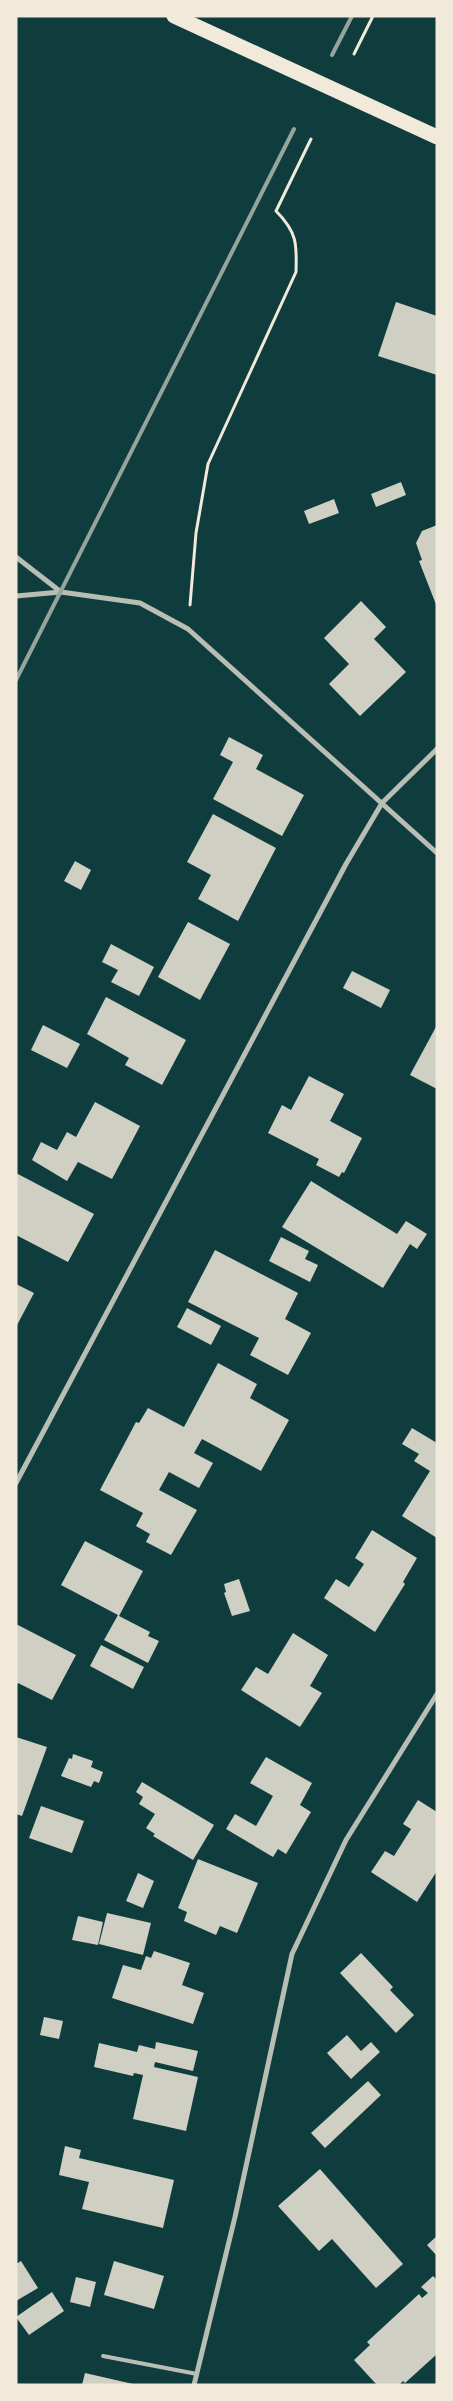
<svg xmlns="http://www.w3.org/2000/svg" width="453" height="2401" font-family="'Sofia Sans Condensed',sans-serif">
<rect width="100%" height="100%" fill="#0f3d3e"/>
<g fill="#cfcfc3">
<polygon points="396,302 437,316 437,375 378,356"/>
<polygon points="401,482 406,495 376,507 371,494"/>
<polygon points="334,499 339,513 309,524 304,511"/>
<polygon points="437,525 437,607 419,561 422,560 416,543 422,531"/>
<polygon points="361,601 386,627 374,639 406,672 360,716 329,684 349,664 324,638"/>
<polygon points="229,737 263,755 256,769 304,795 282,836 213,799 233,762 220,755"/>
<polygon points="213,814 276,848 238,921 198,899 211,875 187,862"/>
<polygon points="75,861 91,870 81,890 64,881"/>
<polygon points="188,922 230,944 200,1000 158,977"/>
<polygon points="111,944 154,967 139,996 111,982 118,970 102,962"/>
<polygon points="352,971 390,990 381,1008 343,988"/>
<polygon points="106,997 186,1040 162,1085 125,1065 129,1058 87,1034"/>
<polygon points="43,1025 80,1044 67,1068 31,1050"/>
<polygon points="437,1025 437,1089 410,1075"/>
<polygon points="309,1076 344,1094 330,1121 362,1138 344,1173 342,1172 339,1177 316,1165 319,1159 268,1133 282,1105 291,1110"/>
<polygon points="95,1102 140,1126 112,1179 78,1162 67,1181 32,1160 41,1142 57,1150 67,1132 76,1137"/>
<polygon points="16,1173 94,1214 68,1262 16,1235"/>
<polygon points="311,1181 397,1234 406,1221 427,1234 417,1249 410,1244 383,1288 282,1227"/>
<polygon points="281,1237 309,1251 305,1259 318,1265 310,1282 269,1261"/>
<polygon points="215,1250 298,1293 285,1319 311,1333 288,1375 250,1355 259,1338 188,1302"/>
<polygon points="16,1284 34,1293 16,1327"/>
<polygon points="187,1308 221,1326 211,1345 177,1327"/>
<polygon points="218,1363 257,1384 250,1398 289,1420 261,1471 202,1439 194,1453 213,1463 199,1488 169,1472 159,1490 197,1510 171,1555 146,1542 150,1534 136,1526 143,1513 100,1490 136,1422 139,1423 148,1408 184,1427"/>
<polygon points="412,1428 437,1443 437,1538 402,1516 430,1471 414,1461 419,1454 402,1444"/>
<polygon points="372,1530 417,1558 403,1582 405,1584 375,1632 324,1598 336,1579 349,1587 364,1564 355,1558"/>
<polygon points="85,1541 143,1571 119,1616 150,1632 148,1636 159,1641 148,1663 104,1640 118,1615 61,1585"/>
<polygon points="239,1579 250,1611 232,1616 224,1593 226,1592 224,1584"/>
<polygon points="16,1624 76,1655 52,1700 18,1683 16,1686"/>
<polygon points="293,1633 328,1655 310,1686 322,1693 300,1727 241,1690 256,1667 268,1674"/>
<polygon points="101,1645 144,1667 133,1689 90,1666"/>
<polygon points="16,1737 47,1747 22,1816 16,1814"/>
<polygon points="73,1754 93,1761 91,1767 103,1772 99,1783 94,1781 91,1787 61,1776 69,1758 72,1759"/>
<polygon points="266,1757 312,1783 300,1805 311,1812 286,1854 278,1849 273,1857 226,1829 235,1814 256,1826 273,1796 250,1783"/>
<polygon points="142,1782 214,1825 193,1860 153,1836 155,1834 146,1828 155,1814 139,1804 143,1797 136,1792"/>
<polygon points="418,1800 437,1812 437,1871 417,1902 371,1872 385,1851 394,1856 411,1829 403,1824"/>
<polygon points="41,1806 84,1821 72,1853 29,1838"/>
<polygon points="198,1859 258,1883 237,1933 220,1926 216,1935 184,1921 187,1912 178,1908"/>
<polygon points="138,1873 154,1881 143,1908 126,1901"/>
<polygon points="107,1913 151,1923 143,1955 99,1944"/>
<polygon points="78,1916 103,1922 98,1945 72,1940"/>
<polygon points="154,1951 190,1963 182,1985 204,1993 193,2024 112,1998 123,1965 141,1970 146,1956 151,1958"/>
<polygon points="361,1953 393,1987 390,1990 414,2015 396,2033 340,1973"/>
<polygon points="44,2017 63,2021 59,2039 40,2035"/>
<polygon points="347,2035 361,2051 371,2042 380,2052 351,2079 327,2053"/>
<polygon points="156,2042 198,2051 193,2071 155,2062 154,2067 198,2077 186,2131 133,2119 143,2075 134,2073 133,2076 94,2067 99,2043 137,2052 139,2045 155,2049"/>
<polygon points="368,2081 381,2095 325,2148 311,2133"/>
<polygon points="65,2146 81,2150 79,2158 174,2180 163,2228 82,2209 89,2182 59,2175"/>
<polygon points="320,2169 403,2264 376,2288 332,2239 319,2251 278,2206"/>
<polygon points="437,2236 437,2256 427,2245"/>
<polygon points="21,2261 38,2288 16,2301 16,2264"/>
<polygon points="114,2261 164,2276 154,2309 104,2295"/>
<polygon points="433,2276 437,2280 437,2354 405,2383 403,2381 399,2385 377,2385 354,2360 370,2345 367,2342 419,2294 422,2298 428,2293 421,2287"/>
<polygon points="76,2277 96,2282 90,2307 70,2302"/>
<polygon points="52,2292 64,2311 29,2335 16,2317"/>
<polygon points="85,2373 133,2384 133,2385 82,2385"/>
</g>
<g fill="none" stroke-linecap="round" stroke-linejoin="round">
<g stroke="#f1e9da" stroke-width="3">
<polyline points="354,54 373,16"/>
<path d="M190,605L196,533L208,464L296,272C297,244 297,232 276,211L311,139"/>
</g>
<polyline stroke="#b8beb3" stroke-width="4" points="103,2356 197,2374"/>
<g stroke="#b8beb3" stroke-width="5">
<polyline points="16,557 61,592"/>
<polyline points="16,596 61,592 140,603 188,629 437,853"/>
<polyline points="16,1483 346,864 382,803 437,749"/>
<polyline points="194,2385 235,2217 292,1954 346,1840 437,1694"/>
</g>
<polyline stroke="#f1e9da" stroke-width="15" points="174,16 437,137"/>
<g stroke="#97a49c" stroke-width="4">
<polyline points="332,55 352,16"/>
<polyline points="16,680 294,129"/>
</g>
</g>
<rect width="453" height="2401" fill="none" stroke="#f1e9da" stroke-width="35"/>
</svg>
